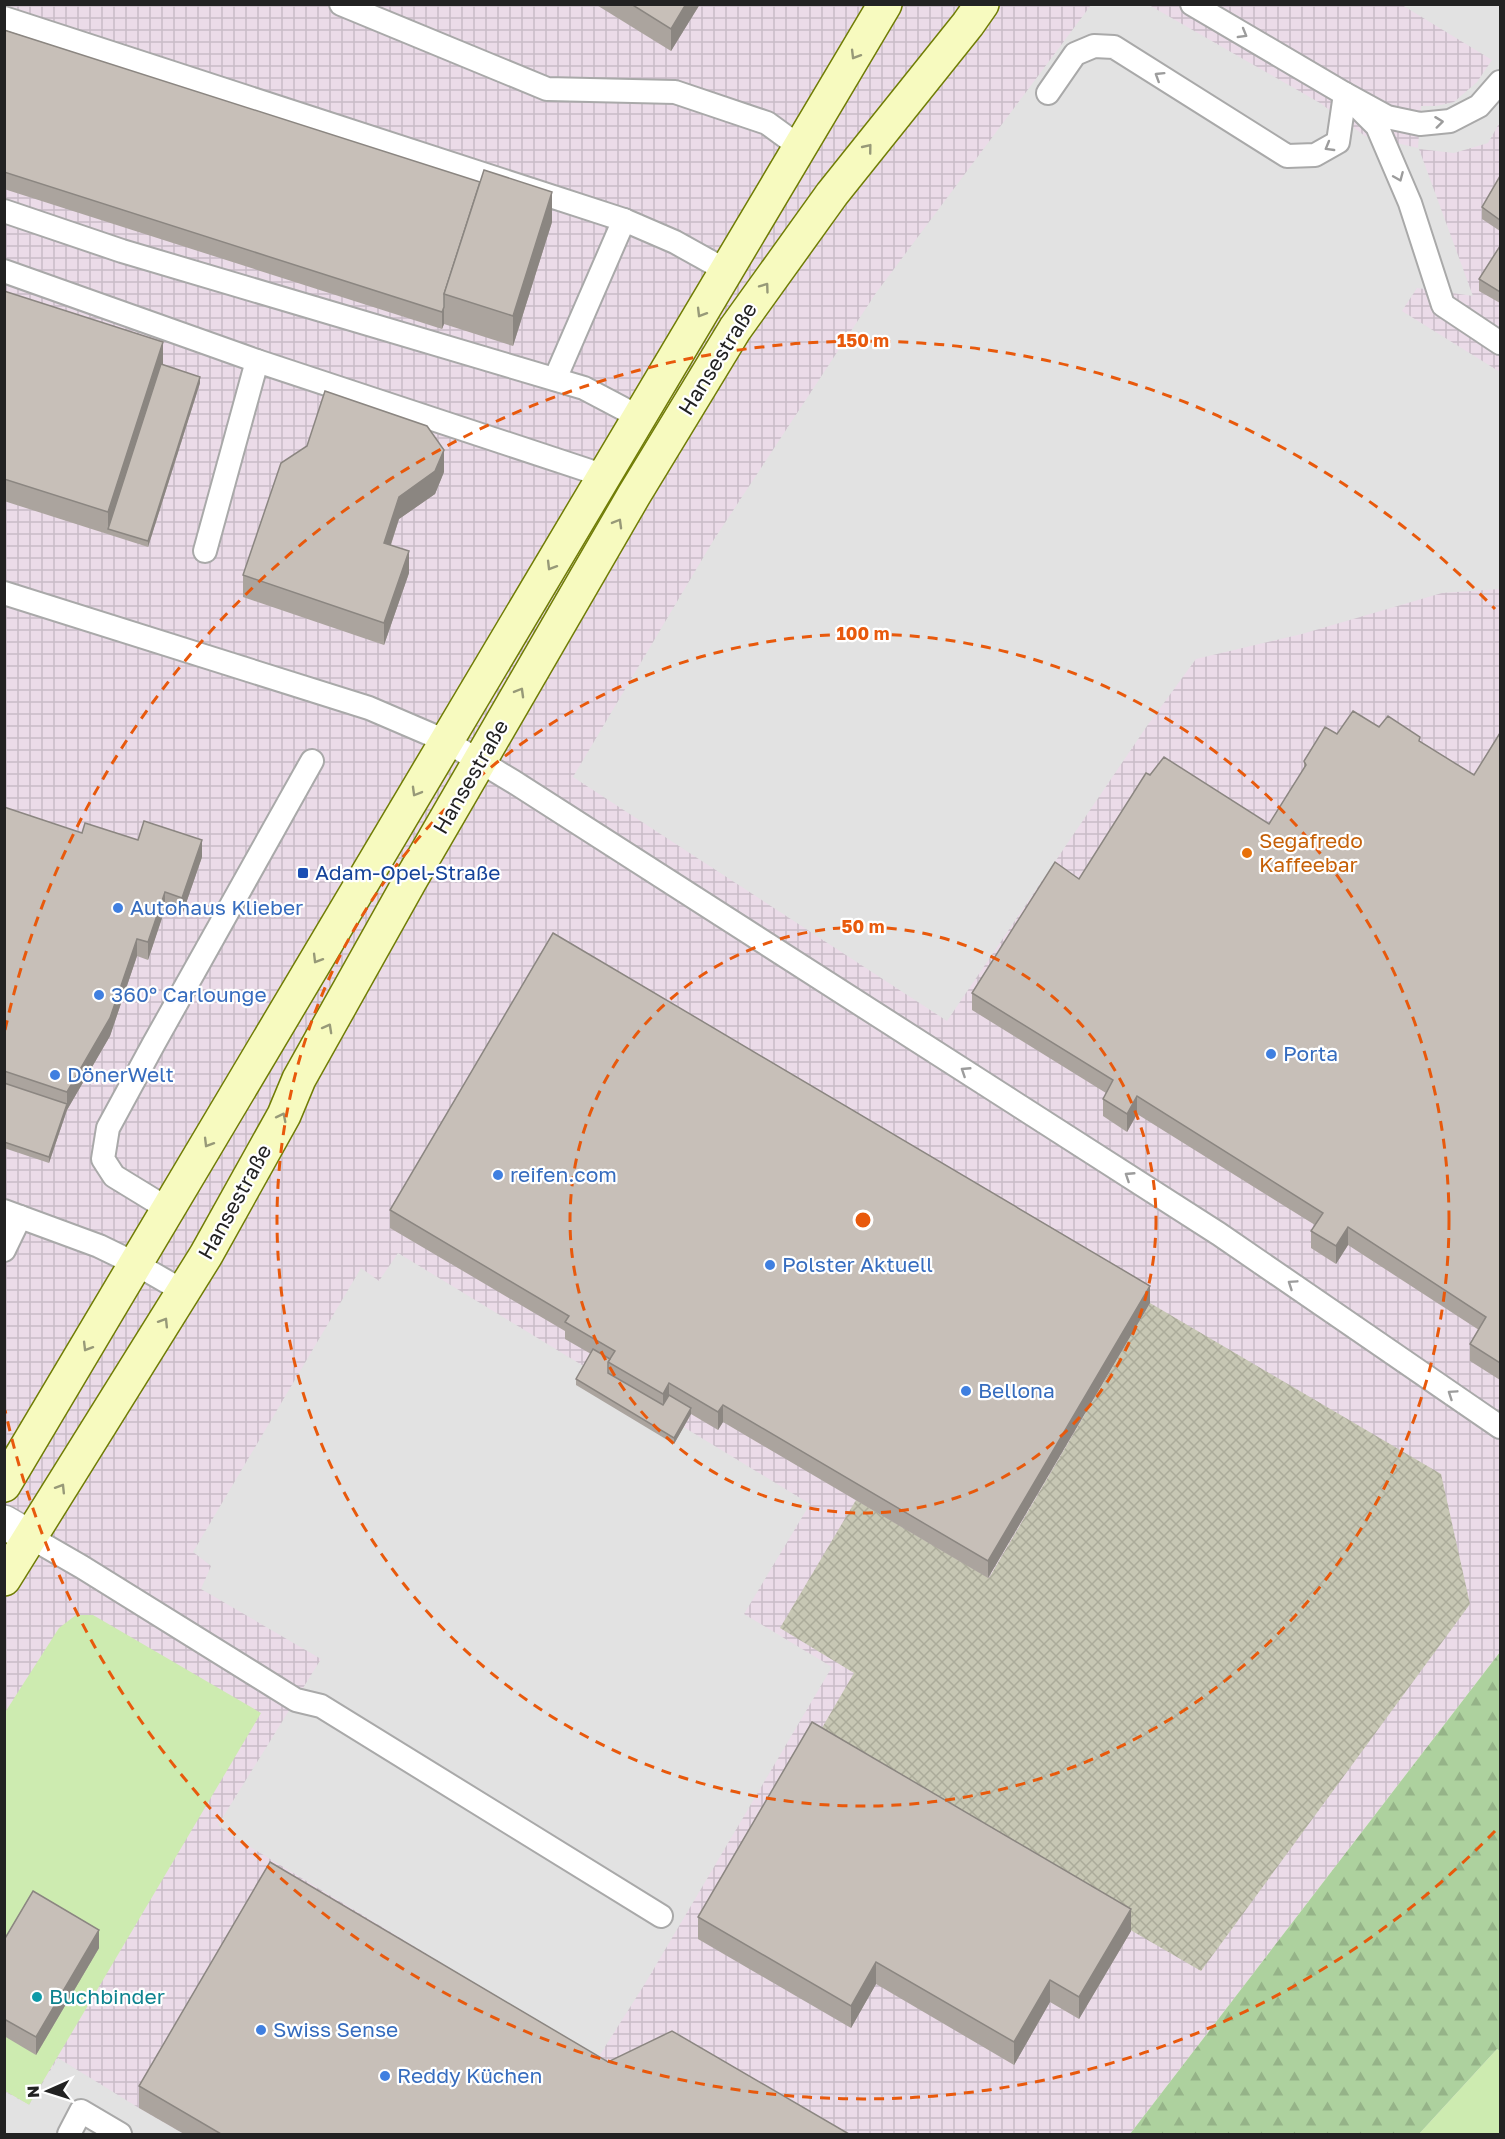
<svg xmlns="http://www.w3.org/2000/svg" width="1505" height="2139" font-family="'Golos Text',sans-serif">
<defs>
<pattern id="industrial-grid" width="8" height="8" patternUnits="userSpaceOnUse" patternTransform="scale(1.5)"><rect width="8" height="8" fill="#ebdbe8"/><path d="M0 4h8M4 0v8" fill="none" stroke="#c9bcc7"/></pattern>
<pattern id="construction-cross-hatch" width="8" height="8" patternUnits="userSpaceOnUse" patternTransform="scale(1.5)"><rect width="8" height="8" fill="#c7c7b4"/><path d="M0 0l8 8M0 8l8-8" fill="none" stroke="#abab9a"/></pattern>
<pattern id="forest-firs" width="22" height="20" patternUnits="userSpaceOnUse" patternTransform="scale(1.5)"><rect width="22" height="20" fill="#add19e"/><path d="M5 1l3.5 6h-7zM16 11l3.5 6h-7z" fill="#95b388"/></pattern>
</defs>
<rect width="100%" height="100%" fill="#f2efe9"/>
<polygon fill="url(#industrial-grid)" points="5,5 1500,5 1500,1652 1130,2134 5,2134"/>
<polygon fill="url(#construction-cross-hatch)" points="1150,1303 1441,1474 1470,1604 1201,1971 812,1745 854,1673 780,1628 856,1500 989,1578"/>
<g fill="#cdebb0">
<polygon points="76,1615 93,1615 261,1713 29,2105 5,2091 4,1714 59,1628"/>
<polygon points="1497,2049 1500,2051 1500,2134 1419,2134"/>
</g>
<polygon fill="url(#forest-firs)" points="1500,1652 1500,2051 1497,2049 1419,2134 1130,2134"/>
<g fill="#e2e2e2">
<polygon points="1091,5 1149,5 1320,103 1365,136 1418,148 1421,106 1436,106 1454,102 1477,82 1492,60 1402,5 1500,5 1500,122 1488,143 1454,153 1419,149 1473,296 1417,288 1402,311 1500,372 1500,589 1442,593 1302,634 1196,659 1147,726 947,1021 573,777 713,541 876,293"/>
<polygon points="398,1253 810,1504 744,1614 832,1667 646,1982 598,2058 237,1839 218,1825 321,1659 201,1589 211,1566 193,1552 361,1268 379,1281"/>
<polygon points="58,2058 139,2108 184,2134 5,2134 4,2091 29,2105"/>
</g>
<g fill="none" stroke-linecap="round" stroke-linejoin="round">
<defs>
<g id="lane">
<polyline points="341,4 547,89 675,92 767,123 800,147"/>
<polyline points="1192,4 1345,94 1387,117 1420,124 1450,121 1479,106 1500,82"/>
<polyline points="4,18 624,220"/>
<polyline points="1048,93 1075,54 1094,46 1114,47 1287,156 1315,155 1338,142 1345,94"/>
<polyline points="1359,108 1377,126 1410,203 1443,305 1500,343"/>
<polyline points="4,211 122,251 584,388 639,417"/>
<polyline points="4,271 257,361 605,476"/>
<polyline points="555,379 624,220 675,242 727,271"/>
<polyline points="205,551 257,361"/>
<polyline points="4,593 369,708 446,741 514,782 1219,1234 1500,1427"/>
<polyline points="168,1209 114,1176 103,1159 108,1128 153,1045 312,761"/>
<polyline points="4,1211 99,1246 136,1264 183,1291"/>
<polyline points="4,1250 20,1217"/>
<polyline points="30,1537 82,1567 296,1700 321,1706 661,1916"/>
<polyline points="69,2134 81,2111 120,2134"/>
</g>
<polyline id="street" points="4,1522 30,1537"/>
<g id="secondary">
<polyline points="4,1485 885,4"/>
<polyline points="4,1579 206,1255 284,1115 299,1079 410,881 634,495 735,329 832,194 968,24 982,4"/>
</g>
</defs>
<use href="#lane" stroke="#a9a9a9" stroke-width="26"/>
<use href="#street" stroke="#a9a9a9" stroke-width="36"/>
<use href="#secondary" stroke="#707d05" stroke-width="36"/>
<use href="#lane" stroke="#fff" stroke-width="22"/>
<use href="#street" stroke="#fff" stroke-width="33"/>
<use href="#secondary" stroke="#f7fabf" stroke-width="33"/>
</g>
<g fill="#aba49e">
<polygon points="595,4 700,4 671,51"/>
<polygon points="4,30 552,222 513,346 444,324 442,329 4,189"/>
<polygon points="1500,176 1500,231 1482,219 1482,207"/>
<polygon points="1500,246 1500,303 1479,291 1479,279"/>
<polygon points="4,291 200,383 148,547 4,501"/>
<polygon points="444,472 435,494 399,519 391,545 409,573 384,645 243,597 243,575"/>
<polygon points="1379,727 1420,742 1474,775 1500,733 1500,1380 1470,1361 1470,1344 1479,1330 1348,1245 1336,1264 1311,1248 1311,1231 1315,1225 1137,1114 1127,1132 1103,1116 1103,1099 1106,1093 972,1010 972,993 1079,879 1269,824 1304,769 1304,761 1337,734"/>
<polygon points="4,807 82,833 138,840 202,857 182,915 165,909 148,960 137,956 110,1036 67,1110 49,1163 4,1148"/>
<polygon points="390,1210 1150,1303 988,1578 723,1422 718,1430 691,1414 674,1444 576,1385 576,1379 591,1354 565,1339 565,1331 390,1228"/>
<polygon points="698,1917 1131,1931 1079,2019 1050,2002 1014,2065 876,1984 851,2028 698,1939"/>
<polygon points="4,1940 99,1948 36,2055 4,2036"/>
<polygon points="608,2062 849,2134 184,2134 139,2108 139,2086"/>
</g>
<g fill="#8b8681">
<polygon points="686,4 700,4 671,51 671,29"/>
<polygon points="552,192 552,222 513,346 513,316"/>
<polygon points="444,307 444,324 442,329 442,312"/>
<polygon points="163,342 163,364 110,529 108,529 108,512"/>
<polygon points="200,377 200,383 148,547 148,541"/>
<polygon points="444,450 444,472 435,494 399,519 384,565 384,543 399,497"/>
<polygon points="409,551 409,573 384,645 384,623"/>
<polygon points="202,840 202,857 182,915 182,898"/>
<polygon points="165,892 165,909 148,960 148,942"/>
<polygon points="137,939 137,956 110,1036 67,1110 67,1092"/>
<polygon points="1137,1096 1137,1114 1127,1132 1127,1114"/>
<polygon points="67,1104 67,1110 49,1163 49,1157"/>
<polygon points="1348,1227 1348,1245 1336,1264 1336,1246"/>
<polygon points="1150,1286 1150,1303 988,1578 988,1561"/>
<polygon points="669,1383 669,1401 663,1411 663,1394"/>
<polygon points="723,1405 723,1422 718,1430 718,1412"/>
<polygon points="691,1408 691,1414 674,1444 674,1438"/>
<polygon points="1131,1909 1131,1931 1079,2019 1079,1997"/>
<polygon points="99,1930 99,1948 36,2055 36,2037"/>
<polygon points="876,1962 876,1984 851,2028 851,2006"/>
<polygon points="1050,1980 1050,2002 1014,2065 1014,2042"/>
</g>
<g fill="#c7bfb8" stroke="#8b8681" stroke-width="1.5">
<polygon points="631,4 686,4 671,29"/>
<polygon points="4,30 480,182 444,294 444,307 442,312 4,172"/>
<polygon points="484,170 552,192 513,316 444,294"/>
<polygon points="1500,176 1500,220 1482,207"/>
<polygon points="1500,246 1500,292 1479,279"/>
<polygon points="4,291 163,342 108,512 4,479"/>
<polygon points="161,364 200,377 148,541 108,529"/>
<polygon points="325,391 427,426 444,450 435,471 399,497 384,543 409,551 384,623 243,575 281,463 307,446"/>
<polygon points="1353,711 1379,727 1388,716 1420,737 1419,741 1474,775 1500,733 1500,1363 1470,1344 1486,1317 1348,1227 1336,1246 1311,1231 1323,1213 1137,1096 1127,1114 1103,1099 1113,1080 972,993 1055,862 1079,879 1146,773 1150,775 1164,757 1269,824 1306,765 1304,761 1325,727 1337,734"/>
<polygon points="4,807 82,833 85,823 138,840 144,821 202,840 182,898 165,892 148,942 137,939 110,1018 67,1092 4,1071"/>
<polygon points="553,933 1150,1286 988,1561 723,1405 718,1412 669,1383 663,1394 608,1362 615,1351 565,1322 569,1316 390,1210"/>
<polygon points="4,1083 67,1104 49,1157 4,1142"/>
<polygon points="593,1349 610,1359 608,1362 608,1373 663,1405 669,1395 691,1408 674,1438 576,1379"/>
<polygon points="812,1722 1131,1909 1079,1997 1050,1980 1014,2042 876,1962 851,2006 698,1917"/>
<polygon points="270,1862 608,2062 672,2031 849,2134 221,2134 139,2086"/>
<polygon points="33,1891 99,1930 36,2037 4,2019 4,1940"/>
</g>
<defs><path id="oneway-chevron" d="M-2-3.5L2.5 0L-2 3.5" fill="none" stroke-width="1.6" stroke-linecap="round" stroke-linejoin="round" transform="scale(1.5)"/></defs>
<g stroke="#9c9c9c">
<use href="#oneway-chevron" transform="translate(1243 34) rotate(30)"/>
<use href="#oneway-chevron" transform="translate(1159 76) rotate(-148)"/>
<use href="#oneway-chevron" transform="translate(1439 122) rotate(-7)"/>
<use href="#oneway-chevron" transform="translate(1329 147) rotate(150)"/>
<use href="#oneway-chevron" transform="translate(1399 177) rotate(67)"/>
<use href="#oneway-chevron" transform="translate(965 1071) rotate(-147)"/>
<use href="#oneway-chevron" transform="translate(1129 1176) rotate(-147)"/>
<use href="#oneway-chevron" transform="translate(1292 1284) rotate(-146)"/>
<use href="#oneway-chevron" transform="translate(1452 1394) rotate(-146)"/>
</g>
<g stroke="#979978">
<use href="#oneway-chevron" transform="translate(855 55) rotate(121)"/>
<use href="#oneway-chevron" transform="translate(868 148) rotate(-51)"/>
<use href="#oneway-chevron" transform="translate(765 287) rotate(-54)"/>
<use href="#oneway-chevron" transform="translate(701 313) rotate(121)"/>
<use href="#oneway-chevron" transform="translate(618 523) rotate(-60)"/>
<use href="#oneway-chevron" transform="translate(551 566) rotate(121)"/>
<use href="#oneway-chevron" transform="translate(520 692) rotate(-60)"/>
<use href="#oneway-chevron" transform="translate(416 792) rotate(120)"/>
<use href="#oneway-chevron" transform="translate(317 959) rotate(121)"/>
<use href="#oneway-chevron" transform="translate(328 1028) rotate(-61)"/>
<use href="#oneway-chevron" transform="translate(282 1117) rotate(-63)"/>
<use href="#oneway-chevron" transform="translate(208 1143) rotate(121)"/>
<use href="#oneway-chevron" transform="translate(164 1322) rotate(-58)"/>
<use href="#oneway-chevron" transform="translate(87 1347) rotate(121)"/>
<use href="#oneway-chevron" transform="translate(61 1488) rotate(-58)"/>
</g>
<g fill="none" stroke="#e8590c" stroke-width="3" stroke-dasharray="10 8">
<circle cx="863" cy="1220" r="293"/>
<circle cx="863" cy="1220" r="586"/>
<path d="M1495 1831A879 879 0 0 1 5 1410M5 1030A879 879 0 0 1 1495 609"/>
</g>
<circle fill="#e8710a" stroke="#fff" stroke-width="2" cx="1247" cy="853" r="6"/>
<rect fill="#1a4fb4" stroke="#fff" stroke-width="2" x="297" y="867" width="12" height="12" rx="3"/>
<g fill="#3f7fe0" stroke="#fff" stroke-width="2">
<circle cx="118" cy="908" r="6"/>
<circle cx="99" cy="995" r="6"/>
<circle cx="1271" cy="1054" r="6"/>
<circle cx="55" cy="1075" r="6"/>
<circle cx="498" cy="1175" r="6"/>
<circle cx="770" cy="1265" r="6"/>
<circle cx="966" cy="1391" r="6"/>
<circle cx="261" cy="2030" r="6"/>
<circle cx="385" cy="2076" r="6"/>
</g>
<circle fill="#0f9aa8" stroke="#fff" stroke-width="2" cx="37" cy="1997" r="6"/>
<g text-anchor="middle" stroke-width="4.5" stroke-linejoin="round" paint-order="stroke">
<g font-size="21" fill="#222" stroke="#fff">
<text transform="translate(718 359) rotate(-58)" y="7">Hansestraße</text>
<text transform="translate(471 777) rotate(-60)" y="7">Hansestraße</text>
<text transform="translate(235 1202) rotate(-61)" y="7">Hansestraße</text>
</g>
<g font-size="21" fill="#c56008" stroke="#fff" text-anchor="start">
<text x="1259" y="848">Segafredo<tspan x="1259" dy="24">Kaffeebar</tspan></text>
</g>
<g font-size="21" fill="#164399" stroke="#fff" text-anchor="start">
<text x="315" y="880">Adam-Opel-Straße</text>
</g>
<g font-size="21" fill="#366cbe" stroke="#fff" text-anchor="start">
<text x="130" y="915">Autohaus Klieber</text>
<text x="111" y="1002">360° Carlounge</text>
<text x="1283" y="1061">Porta</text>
<text x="67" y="1082">DönerWelt</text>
<text x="510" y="1182">reifen.com</text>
<text x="782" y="1272">Polster Aktuell</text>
<text x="978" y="1398">Bellona</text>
<text x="273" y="2037">Swiss Sense</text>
<text x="397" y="2083">Reddy Küchen</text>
</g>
<g font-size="21" fill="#0d838f" stroke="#fff" text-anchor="start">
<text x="49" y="2004">Buchbinder</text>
</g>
</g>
<circle cx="863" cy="1220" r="9" fill="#e8590c" stroke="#fff" stroke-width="3"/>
<g font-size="18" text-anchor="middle" font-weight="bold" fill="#e8590c" stroke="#fff" stroke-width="4.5" stroke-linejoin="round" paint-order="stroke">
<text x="863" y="347">150 m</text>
<text x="863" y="640">100 m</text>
<text x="863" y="933">50 m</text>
</g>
<rect width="1505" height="2139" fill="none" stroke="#222222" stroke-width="12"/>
<g transform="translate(48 2091) rotate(267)" stroke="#ffffff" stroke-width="4.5" paint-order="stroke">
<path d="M0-4.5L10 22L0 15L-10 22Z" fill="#222222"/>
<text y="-9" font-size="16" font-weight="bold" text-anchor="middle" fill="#222222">N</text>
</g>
</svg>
